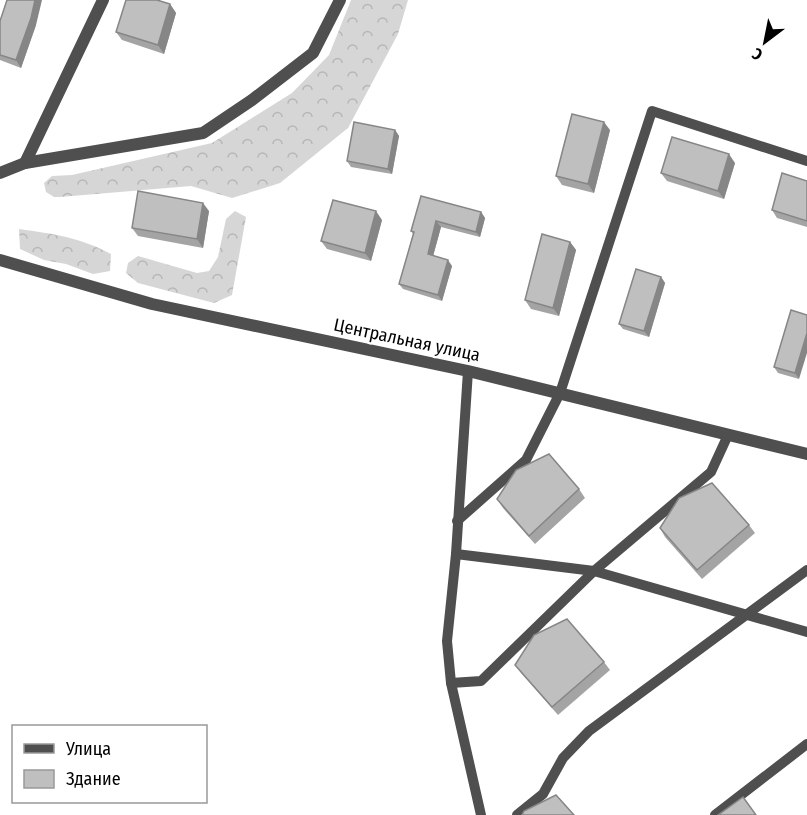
<svg xmlns="http://www.w3.org/2000/svg" width="807" height="815" font-family="'Fira Sans Condensed',sans-serif">
<defs>
<pattern id="forest-crowns" width="20" height="18" patternUnits="userSpaceOnUse" patternTransform="scale(1.5)"><rect width="20" height="18" fill="#d6d6d6"/><path d="M2 6a3 3 0 1 1 6 0M12 15a3 3 0 1 1 6 0" fill="none" stroke="#b6b6b6"/></pattern>
</defs>
<rect width="100%" height="100%" fill="#fff"/>
<g fill="url(#forest-crowns)">
<polygon points="351,0 408,0 398,34 348,128 280,183 232,198 191,186 60,197 54,197 46,192 44,183 52,176 72,175 212,143 292,93 329,55"/>
<polygon points="235,211 246,217 232,295 214,303 138,283 126,273 128,263 138,256 197,273 209,271 218,257 226,219"/>
<path d="M19,229C54,234 79,237 111,254L110,271L93,274L66,264L44,260L20,249Z"/>
</g>
<g fill="none" stroke-linecap="round" stroke-linejoin="round">
<g stroke="#4f4f4f" stroke-width="10">
<polyline points="468,371 456,554 447,641 451,683 481,815"/>
<polyline points="457,521 526,460 560,393 652,111 807,161"/>
<polyline points="456,554 594,571 807,632"/>
<polyline points="451,683 481,681 594,571 711,472 728,435"/>
<polyline points="517,815 543,794 563,758 589,731 807,570"/>
<polyline points="715,815 807,744"/>
</g>
<g stroke="#4f4f4f" stroke-width="12">
<polyline points="25,163 103,0"/>
<polyline points="0,173 25,163 203,133 252,100 313,53 340,0"/>
<polyline points="0,260 152,304 468,371 807,454"/>
</g>
</g>
<g fill="#a4a4a4">
<polygon points="170,4 176,13 164,54 122,40 116,32"/>
<polygon points="0,21 36,25 21,68 0,60"/>
<polygon points="395,130 399,136 392,174 351,167 347,161"/>
<polygon points="610,130 594,193 562,185 556,176"/>
<polygon points="735,163 724,199 667,181 661,173"/>
<polygon points="807,181 807,227 777,218 772,210"/>
<polygon points="421,196 481,212 485,218 480,237 441,227 433,256 452,266 442,301 403,289 399,284 413,234 411,231"/>
<polygon points="209,211 203,248 138,236 132,228"/>
<polygon points="382,220 371,261 327,249 321,241"/>
<polygon points="570,242 576,250 559,316 531,309 525,300"/>
<polygon points="661,277 665,283 649,337 623,329 619,324"/>
<polygon points="791,310 799,379 778,373 774,367"/>
<polygon points="579,489 585,498 535,544 503,508 497,499"/>
<polygon points="749,525 755,533 702,579 665,537 660,528"/>
<polygon points="604,662 610,670 558,715 521,673 515,665"/>
</g>
<g fill="#868686">
<polygon points="35,0 42,0 36,25 21,68 16,60"/>
<polygon points="170,4 176,13 164,54 158,45"/>
<polygon points="604,122 610,130 594,193 588,184"/>
<polygon points="395,130 399,136 392,174 388,169"/>
<polygon points="729,154 735,163 724,199 718,191"/>
<polygon points="203,203 209,211 203,248 197,239"/>
<polygon points="376,211 382,220 371,261 365,253"/>
<polygon points="481,212 485,218 480,237 476,232"/>
<polygon points="436,221 441,227 432,260 428,254"/>
<polygon points="570,242 576,250 559,316 553,308"/>
<polygon points="448,260 452,266 442,301 438,295"/>
<polygon points="661,277 665,283 649,337 644,331"/>
<polygon points="807,333 807,353 799,379 795,373"/>
</g>
<g fill="#bfbfbf" stroke="#868686" stroke-width="1.5">
<polygon points="7,0 35,0 31,18 16,60 0,55 0,21"/>
<polygon points="126,0 157,0 170,4 158,45 116,32"/>
<polygon points="572,114 604,122 588,184 556,176"/>
<polygon points="354,122 395,130 388,169 347,161"/>
<polygon points="672,137 729,154 718,191 661,173"/>
<polygon points="782,173 807,181 807,221 772,210"/>
<polygon points="138,191 203,203 197,239 132,228"/>
<polygon points="421,196 481,212 476,232 436,221 428,254 448,260 438,295 399,284 414,232 411,231"/>
<polygon points="333,200 376,211 365,253 321,241"/>
<polygon points="542,234 570,242 553,308 525,300"/>
<polygon points="636,269 661,277 644,331 619,324"/>
<polygon points="791,310 807,315 807,333 795,373 774,367"/>
<polygon points="549,454 579,489 529,536 497,499 516,470"/>
<polygon points="712,483 749,525 697,570 660,528 679,498"/>
<polygon points="567,619 604,662 552,707 515,665 534,635"/>
<polygon points="556,795 574,815 522,815 524,811"/>
<polygon points="743,797 756,815 718,815"/>
</g>
<g text-anchor="middle" stroke-width="4.5" stroke-linejoin="round" paint-order="stroke">
<g font-size="18" fill="#000" stroke="#fff">
<text transform="translate(407 340) rotate(12)" y="6">Центральная улица</text>
</g>
</g>
<rect x="12" y="725" width="195" height="78" fill="#ffffff" stroke="#999999" stroke-width="1.5"/>
<rect x="24" y="744" width="30" height="9" fill="#4f4f4f" stroke="#999999" stroke-width="1.5"/>
<text x="66" y="755" font-size="18" fill="#000000">Улица</text>
<rect x="24" y="770" width="30" height="18" fill="#bfbfbf" stroke="#999999" stroke-width="1.5"/>
<text x="66" y="785" font-size="18" fill="#000000">Здание</text>
<g transform="translate(765 42) rotate(212)" stroke="#ffffff" stroke-width="4.5" paint-order="stroke">
<path d="M0-4.5L10 22L0 15L-10 22Z" fill="#000000"/>
<text y="-9" font-size="16" font-weight="bold" text-anchor="middle" fill="#000000">С</text>
</g>
</svg>
